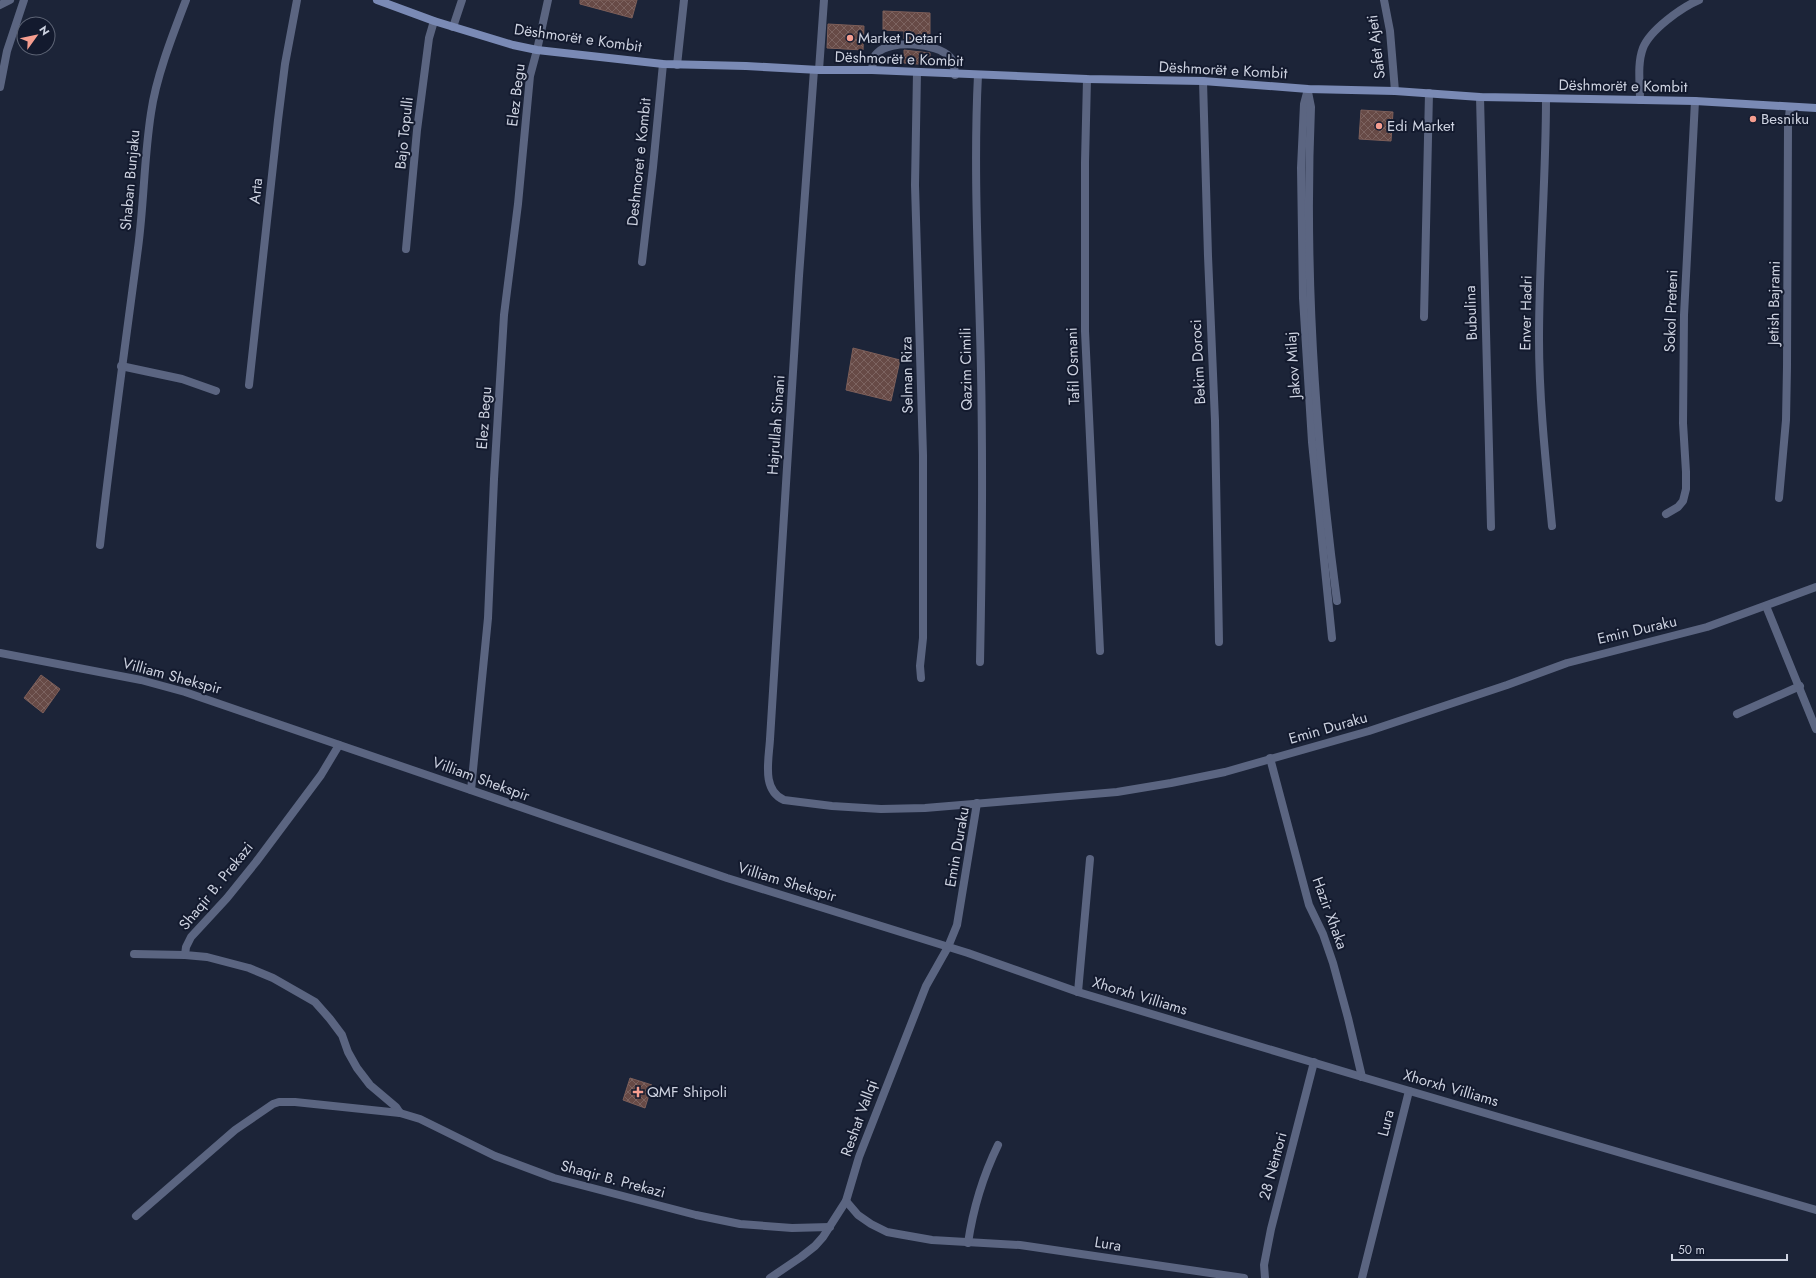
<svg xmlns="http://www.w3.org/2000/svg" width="1816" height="1278" font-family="Jost,sans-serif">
<defs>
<pattern id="building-cross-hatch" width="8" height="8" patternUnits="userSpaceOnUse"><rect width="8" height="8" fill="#674a46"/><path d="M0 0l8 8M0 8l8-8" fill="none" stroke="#7c6360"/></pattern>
</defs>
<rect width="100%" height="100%" fill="#1c2438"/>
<g fill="url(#building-cross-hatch)" stroke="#7c5e59">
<polygon points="580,0 637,0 632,18 580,4"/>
<polygon points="883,11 930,13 930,42 904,39 904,31 883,30"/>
<polygon points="828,24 864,26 863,50 827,48"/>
<polygon points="904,50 930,53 930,65 904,63"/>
<polygon points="1361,110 1393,112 1391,141 1359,139"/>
<polygon points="853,348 900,360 891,401 846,390"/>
<polygon points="41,675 60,689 43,713 24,698"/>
<polygon points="630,1078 652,1085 645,1108 623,1100"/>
</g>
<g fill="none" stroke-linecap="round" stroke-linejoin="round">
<g stroke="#5b6581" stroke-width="8">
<polyline points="537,50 548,0"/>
<polyline points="1737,714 1800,686"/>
</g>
<g stroke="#5b6581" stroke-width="8">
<polyline points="1384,0 1390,31 1395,91"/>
<polyline points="0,5 10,0"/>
<polyline points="453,27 462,0"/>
<polyline points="677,65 684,0"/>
<path d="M814,70L799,276L770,739C769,759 761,790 784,800L832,806L881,809L925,808L1117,792L1171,783L1225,772L1369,731L1507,685L1567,663L1707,627L1816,587"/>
<polyline points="819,70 824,0"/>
<path d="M872,70C873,64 872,57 877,53C891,39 937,43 950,57C955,62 954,68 955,75"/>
<polyline points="917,72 915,185 923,455 923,638 920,666 921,678"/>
<path d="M978,75C973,174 979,272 981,371C983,468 982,565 980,662"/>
<polyline points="1087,79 1085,162 1085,331 1100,651"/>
<polyline points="1203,81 1208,256 1215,421 1219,642"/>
<polyline points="0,87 7,51 24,0"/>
<polyline points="1308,89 1304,104 1301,168 1303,298 1312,442 1332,638"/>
<path d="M1308,92L1311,107C1304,272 1315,437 1337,601"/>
<polyline points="1480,97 1491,527"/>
<path d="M1546,99C1546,179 1539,259 1539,339C1539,401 1546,464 1552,526"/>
<path d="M1640,100C1640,83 1637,64 1643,48C1650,30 1682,7 1699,0"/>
<polyline points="406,249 417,130 429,38 434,21"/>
<polyline points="642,262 653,167 663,64"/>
<polyline points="1424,317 1429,93"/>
<polyline points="121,366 182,379 216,391"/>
<polyline points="249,385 278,120 285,64 297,0"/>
<polyline points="1779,498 1786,420 1787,367 1788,127 1790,107"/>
<polyline points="1666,514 1678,507 1683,501 1686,489 1686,472 1683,423 1684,315 1695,101"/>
<path d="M100,545C111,446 125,347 138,248C144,203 144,158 151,113C156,77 173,34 186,0"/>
<polyline points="1766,606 1816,729"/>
<polyline points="339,745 321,775 256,862 227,898 191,937 186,947 185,955 207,957 249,968 273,978 315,1002 330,1019 342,1035 348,1052 357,1068 370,1085 396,1107 400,1113 420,1119 495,1156 554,1178 696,1215 740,1224 792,1228 830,1227"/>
<polyline points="1270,758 1309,905 1323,934 1333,963 1348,1018 1362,1077"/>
<polyline points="471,790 488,618 494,479 504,315 518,204 530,76 537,50"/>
<polyline points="134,954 185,955"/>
<polyline points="1078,992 1090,859"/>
<polyline points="846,1201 858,1215 871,1224 887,1232 898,1234 932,1240 1020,1245 1244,1278"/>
<polyline points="136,1216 235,1130 273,1104 279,1102 295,1102 400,1113"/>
<path d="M968,1243C973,1209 983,1176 998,1145"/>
<polyline points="770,1278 801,1257 815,1246 823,1237 846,1201 859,1157 926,986 948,947 957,925 977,803"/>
<polyline points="1265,1278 1264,1265 1271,1229 1314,1062"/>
<polyline points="1362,1278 1409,1091"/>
</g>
<polyline stroke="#5b6581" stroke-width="8" points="0,653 141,680 185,692 727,878 968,953 1078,992 1362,1077 1816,1210"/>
<polyline stroke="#7a8ab5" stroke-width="8" points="377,0 434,21 513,45 537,50 663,64 746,66 819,70 872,70 1087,79 1203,81 1308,89 1395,91 1480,97 1695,101 1816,108"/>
</g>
<g fill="#f59d8f" stroke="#131a2e" stroke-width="1.5">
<circle cx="850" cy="38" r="4"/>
<circle cx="1753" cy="119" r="4"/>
<circle cx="1379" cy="126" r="4"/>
<path d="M636 1086h4v4h4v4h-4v4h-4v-4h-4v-4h4z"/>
</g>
<g text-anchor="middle" stroke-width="4" stroke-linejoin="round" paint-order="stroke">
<g font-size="15" fill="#cdd2e0" stroke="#131a2e">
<text transform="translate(578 38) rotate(8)" y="5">Dëshmorët e Kombit</text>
<text transform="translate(1376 47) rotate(-97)" y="5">Safet Ajeti</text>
<text transform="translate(899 59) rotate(2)" y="5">Dëshmorët e Kombit</text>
<text transform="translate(1223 70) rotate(3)" y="5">Dëshmorët e Kombit</text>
<text transform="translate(1623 86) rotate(1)" y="5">Dëshmorët e Kombit</text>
<text transform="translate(516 95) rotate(-83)" y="5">Elez Begu</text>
<text transform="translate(404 133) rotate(-84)" y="5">Bajo Topulli</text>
<text transform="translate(639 162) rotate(-84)" y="5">Deshmoret e Kombit</text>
<text transform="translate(130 180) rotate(-85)" y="5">Shaban Bunjaku</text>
<text transform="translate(256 191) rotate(-84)" y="5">Arta</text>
<text transform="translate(1774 303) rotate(-89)" y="5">Jetish Bajrami</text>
<text transform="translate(1671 311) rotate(-88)" y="5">Sokol Preteni</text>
<text transform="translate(1471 313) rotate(-92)" y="5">Bubulina</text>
<text transform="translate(1526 313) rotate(-89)" y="5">Enver Hadri</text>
<text transform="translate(1198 362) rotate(-93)" y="5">Bekim Doroci</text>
<text transform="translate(1293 365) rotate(-94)" y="5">Jakov Milaj</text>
<text transform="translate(1073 366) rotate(-92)" y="5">Tafil Osmani</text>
<text transform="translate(966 369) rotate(-91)" y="5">Qazim Cimili</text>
<text transform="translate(907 375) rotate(-91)" y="5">Selman Riza</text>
<text transform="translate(484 418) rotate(-86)" y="5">Elez Begu</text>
<text transform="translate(776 425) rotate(-86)" y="5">Hajrullah Sinani</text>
<text transform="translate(1637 630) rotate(-13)" y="5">Emin Duraku</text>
<text transform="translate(172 676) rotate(15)" y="5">Villiam Shekspir</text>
<text transform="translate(1328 728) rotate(-16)" y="5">Emin Duraku</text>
<text transform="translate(481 779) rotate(20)" y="5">Villiam Shekspir</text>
<text transform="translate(957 847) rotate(-80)" y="5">Emin Duraku</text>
<text transform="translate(787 882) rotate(17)" y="5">Villiam Shekspir</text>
<text transform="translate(216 886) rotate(-51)" y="5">Shaqir B. Prekazi</text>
<text transform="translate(1330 913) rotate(70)" y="5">Hazir Xhaka</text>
<text transform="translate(1140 996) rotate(17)" y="5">Xhorxh Villiams</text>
<text transform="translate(1451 1088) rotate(16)" y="5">Xhorxh Villiams</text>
<text transform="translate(859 1118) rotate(-70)" y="5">Reshat Vallqi</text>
<text transform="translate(1386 1123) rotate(-76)" y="5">Lura</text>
<text transform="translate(1273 1166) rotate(-75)" y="5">28 Nëntori</text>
<text transform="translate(613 1179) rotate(15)" y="5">Shaqir B. Prekazi</text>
<text transform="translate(1108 1244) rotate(9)" y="5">Lura</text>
</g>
<g font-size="15" fill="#cdd2e0" stroke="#131a2e" text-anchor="start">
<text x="858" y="43">Market Detari</text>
<text x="1761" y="124">Besniku</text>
<text x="1387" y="131">Edi Market</text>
<text x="647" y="1097">QMF Shipoli</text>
</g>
</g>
<g transform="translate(36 36) rotate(57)"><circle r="19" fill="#131a2e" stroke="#5d6475"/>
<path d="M0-3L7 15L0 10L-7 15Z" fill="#f59d8f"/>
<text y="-6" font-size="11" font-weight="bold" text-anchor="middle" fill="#cdd2e0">N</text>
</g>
<path d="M1672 1254v6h115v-6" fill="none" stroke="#cdd2e0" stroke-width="2"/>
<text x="1678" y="1254" font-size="12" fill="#cdd2e0" stroke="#131a2e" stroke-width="3" paint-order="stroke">50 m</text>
</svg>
